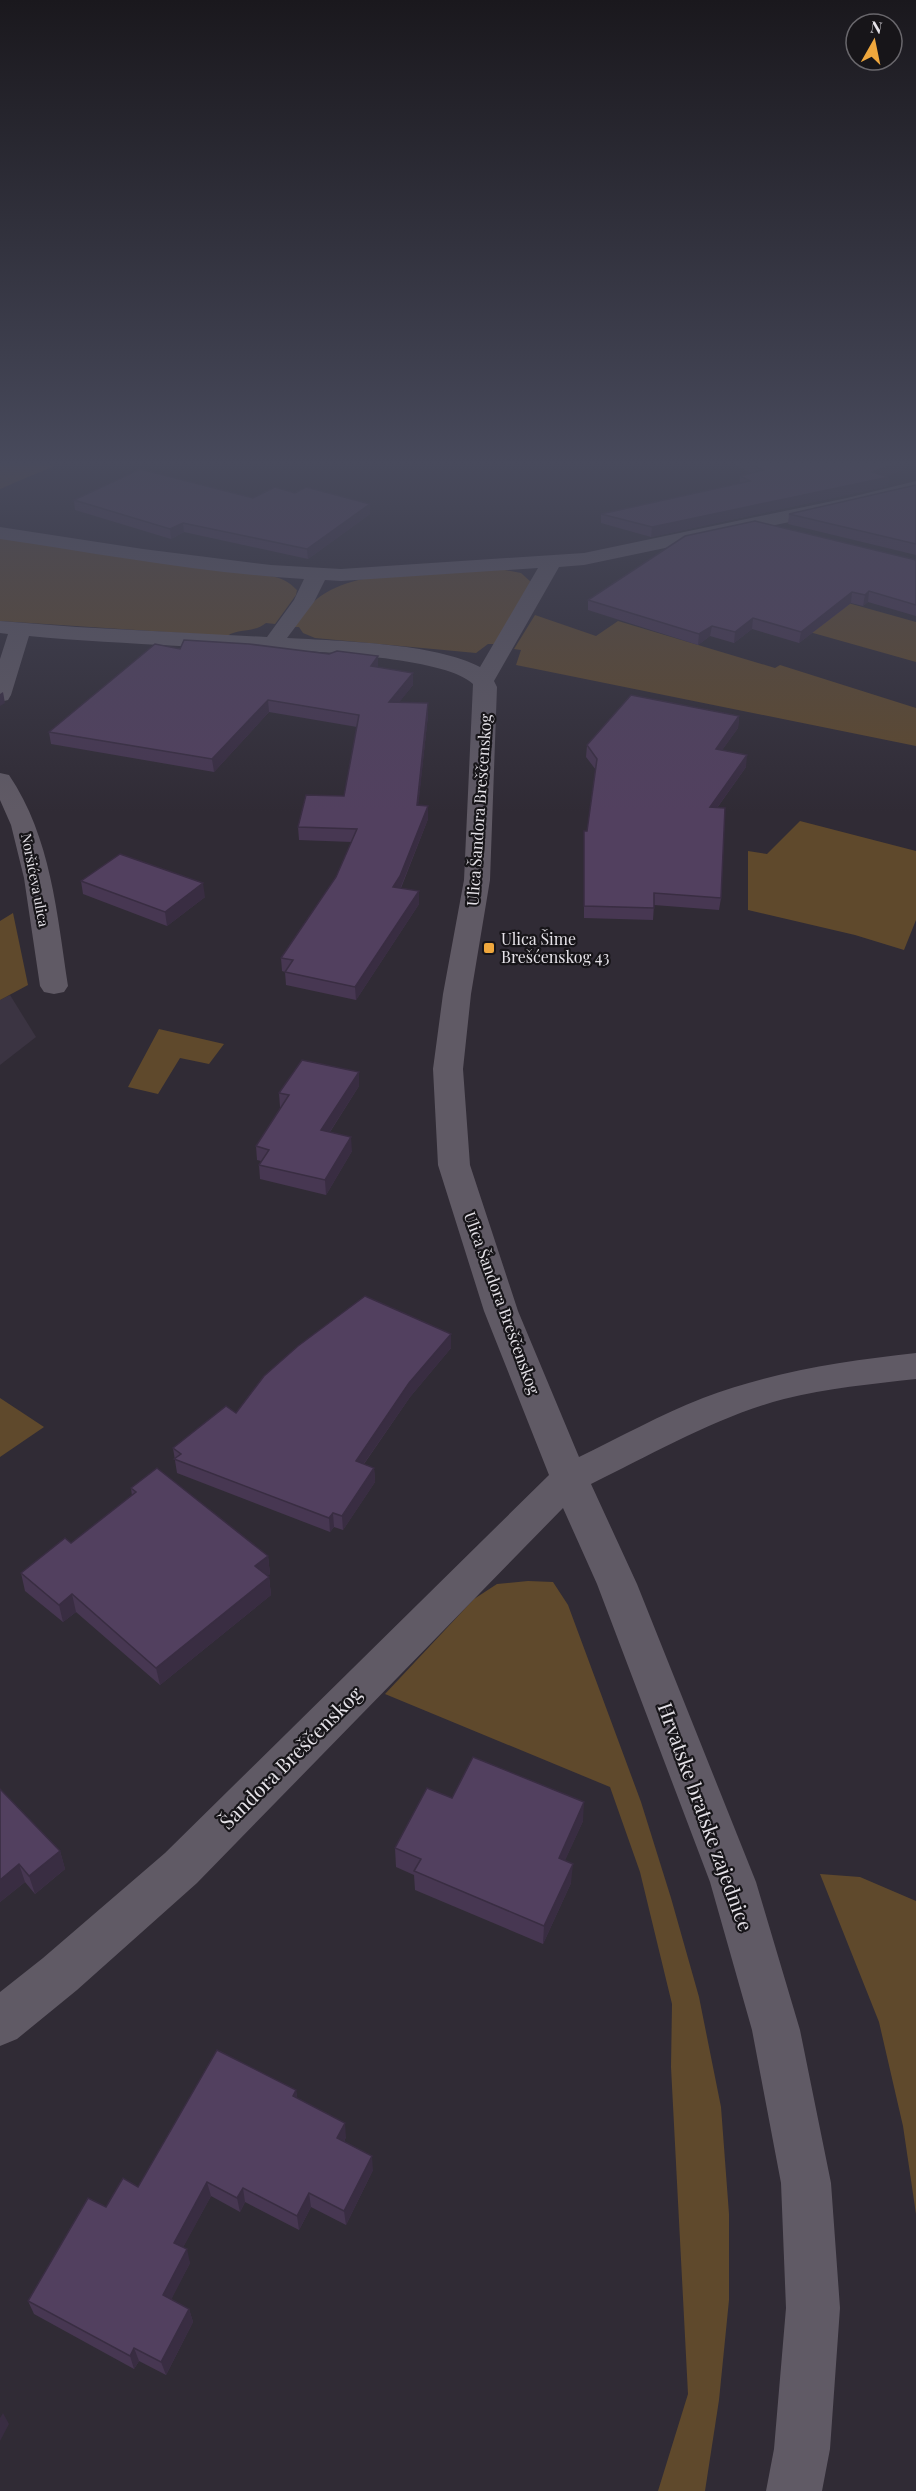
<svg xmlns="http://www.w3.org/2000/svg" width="916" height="2491" font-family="'Playfair Display',serif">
<rect width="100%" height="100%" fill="#302b35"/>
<polygon fill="#3b3442" points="10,995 36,1037 0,1065 0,1000"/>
<g fill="#5f492c">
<polygon points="0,463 44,463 54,466 0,489"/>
<path d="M0,537L270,576C282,578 288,581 297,590L296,595L275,624L266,623C254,633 239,628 227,636L0,621Z"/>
<path d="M500,569L521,573L531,582L495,644H488L476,653L315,638L303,633L299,627H292C315,594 333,585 372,577Z"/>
<polygon points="798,589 916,622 916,662 767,620"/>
<polygon points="535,615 596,636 618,621 775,668 780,665 916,708 916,746 516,665 521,650 514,649"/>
<polygon points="800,821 916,851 916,920 904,950 855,935 748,910 748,851 767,854"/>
<polygon points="13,913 28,985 0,1000 0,921"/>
<polygon points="159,1029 224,1044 209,1064 180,1058 158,1094 128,1087"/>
<polygon points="0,1398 44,1427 0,1457"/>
<polygon points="528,1581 553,1582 568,1605 641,1802 671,1898 699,1997 721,2107 729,2214 729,2300 719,2400 705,2491 658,2491 688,2394 671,2067 672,2004 640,1872 610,1787 385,1694 474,1599 497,1584"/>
<polygon points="820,1874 860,1877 916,1901 916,2214 903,2126 879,2022"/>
</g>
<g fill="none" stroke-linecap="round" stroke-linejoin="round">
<g fill="#605a65" fill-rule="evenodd">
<path d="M916,481V493L847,510L584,565L559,567L494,681L497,687L490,880L471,994L463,1069L470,1165L518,1311L579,1457C620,1437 660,1415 703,1398C771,1372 843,1361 916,1353V1379C872,1384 827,1388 784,1399C716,1417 653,1454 591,1484L637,1584L756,1882L800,2030L831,2183L840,2308L830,2449L822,2491H766L774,2449L786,2308L781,2183L752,2030L710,1882L597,1584L563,1508L197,1883L77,1990L17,2039L0,2046V1992L43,1958L165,1853L549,1475L484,1311L438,1165L433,1069L443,994L464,880L473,684C440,650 233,648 179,646C129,643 78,641 29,636L11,695L8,700L0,702V659L8,634L0,633V621L77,627L267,637L294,600L304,579C202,573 101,554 0,539V527L143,549L271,565L341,569L584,553L847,498ZM538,568L480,667C435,643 340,641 287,638L314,602L325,580L341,581Z"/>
<path d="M0,773L9,775C51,837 57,914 68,986L64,992L54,994L44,992L40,986L24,878L11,825L0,800Z"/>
</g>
</g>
<g fill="#473752">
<polygon points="732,463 907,463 906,469 886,476 889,477 888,486 651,537 601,523 601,514 740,483 740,476 751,473"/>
<polygon points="916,485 916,555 788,524 789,514"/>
<polygon points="295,493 370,504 370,514 308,559 184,532 171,539 75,510 74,500 253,498"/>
<polygon points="916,560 916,616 868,602 863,606 851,603 799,643 752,629 734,643 710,636 698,645 588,610 588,600"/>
<polygon points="180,649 378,656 378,667 413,673 413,685 399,702 428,715 418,805 428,806 428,819 401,888 419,891 419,904 356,1000 286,985 285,972 282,971 281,958 336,877 352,842 299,840 298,827 344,796 357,727 269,712 214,772 51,744 49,732"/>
<polygon points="739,716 738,728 722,750 746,767 717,808 721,898 719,910 654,905 653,920 584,918 584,831 587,831 596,770 586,757 587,745"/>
<polygon points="81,881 205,897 167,926 83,894"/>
<polygon points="359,1072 359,1086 330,1132 352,1151 326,1195 260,1179 259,1165 261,1161 257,1160 256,1146 281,1107 280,1107 279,1093"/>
<polygon points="451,1334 451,1348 410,1397 364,1464 374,1468 375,1482 343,1530 334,1527 330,1532 177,1473 173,1448 236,1413"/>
<polygon points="131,1488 268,1556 270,1574 267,1576 269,1577 271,1595 160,1685 76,1612 63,1622 25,1591 21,1573 71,1543 132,1496"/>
<polygon points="0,1789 60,1851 65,1869 35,1894 25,1882 0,1902"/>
<polygon points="452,1798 583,1821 565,1860 571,1883 543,1944 415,1890 414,1875 396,1867 395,1848"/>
<polygon points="296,2090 297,2099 346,2137 344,2142 373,2170 346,2225 311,2207 299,2230 245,2202 240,2212 211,2196 183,2247 190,2263 171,2299 189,2309 193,2322 166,2375 139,2361 134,2369 34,2314 28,2301 106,2207"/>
</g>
<g fill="#392d42">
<polygon points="898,463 907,463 906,469 875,480 889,477 888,486 651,537 652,527 872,472"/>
<polygon points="370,504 370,514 308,559 307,549"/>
<polygon points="183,523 184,532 171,539 170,529"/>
<polygon points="869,591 868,602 863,606 865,595"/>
<polygon points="852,592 851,603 799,643 801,632"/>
<polygon points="753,618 752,629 734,643 735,632"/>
<polygon points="712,626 710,636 698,645 699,634"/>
<polygon points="378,656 378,668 371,666"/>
<polygon points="413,673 413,685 390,714 389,702"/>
<polygon points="3,692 5,703 0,706 0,694"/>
<polygon points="268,700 269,712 214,772 212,759"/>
<polygon points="428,703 428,715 417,818 417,805"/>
<polygon points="739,716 738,728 715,760 716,749"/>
<polygon points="747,755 746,767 709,819 710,807"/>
<polygon points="428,806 428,819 400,889 393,887"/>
<polygon points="203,883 205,897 167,926 165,912"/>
<polygon points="419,891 419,904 356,1000 355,987"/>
<polygon points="359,1072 359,1086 322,1144 321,1130"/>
<polygon points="351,1137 352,1151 326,1195 325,1180"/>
<polygon points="451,1334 451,1348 410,1397 356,1475 356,1461 409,1383"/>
<polygon points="374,1468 375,1482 343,1530 342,1516"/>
<polygon points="333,1513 334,1527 330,1532 329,1518"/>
<polygon points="268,1556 270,1574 257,1584 255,1566"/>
<polygon points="269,1577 271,1595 160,1685 156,1668"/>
<polygon points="72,1594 76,1612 63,1622 59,1605"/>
<polygon points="584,1802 583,1821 558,1876 559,1858"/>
<polygon points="60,1851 65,1869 35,1894 29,1876"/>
<polygon points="19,1864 25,1882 0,1902 0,1880"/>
<polygon points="573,1864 571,1883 543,1944 544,1926"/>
<polygon points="296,2090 298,2105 293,2096"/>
<polygon points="345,2123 346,2137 339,2153 337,2138"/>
<polygon points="372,2156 373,2170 346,2225 344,2211"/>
<polygon points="207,2182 211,2196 178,2257 174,2243"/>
<polygon points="243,2188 245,2202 240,2212 237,2198"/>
<polygon points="309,2193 311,2207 299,2230 297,2216"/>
<polygon points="187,2249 190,2263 167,2308 163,2295"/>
<polygon points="189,2309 193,2322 166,2375 161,2362"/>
<polygon points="134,2348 139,2361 134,2369 130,2356"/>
<polygon points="3,2413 9,2424 0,2441 0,2418"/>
</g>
<g fill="#52405f" stroke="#392d42" stroke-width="1.5">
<polygon points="750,463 898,463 872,472 889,477 652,527 601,514 750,481 740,476 763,470"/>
<polygon points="140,469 253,498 275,487 295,493 306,487 370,504 307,549 183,523 170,529 74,500"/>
<polygon points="916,485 916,544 789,514"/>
<polygon points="755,521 916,560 916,605 869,591 865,595 852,592 801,632 753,618 735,632 712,626 699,634 588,600 685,536"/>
<polygon points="184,640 249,644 329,654 337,651 378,656 371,666 413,673 389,702 428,703 417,805 428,806 400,876 393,887 419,891 355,987 285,972 293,960 281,958 336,877 357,829 298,827 306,795 344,796 359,715 268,700 212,759 49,732 155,644 180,649"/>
<polygon points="631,695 739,716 716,749 747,755 710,807 725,808 721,898 654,893 654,908 584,906 584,831 587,831 597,759 587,745"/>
<polygon points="120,854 203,883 165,912 81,881"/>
<polygon points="302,1060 359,1072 321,1130 351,1137 325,1180 259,1165 269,1150 256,1146 289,1095 279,1093"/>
<polygon points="365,1296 451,1334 409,1383 356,1461 374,1468 342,1516 333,1513 329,1518 174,1459 181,1454 173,1448 226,1406 236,1413 264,1376 298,1346"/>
<polygon points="157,1468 268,1556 255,1566 269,1577 156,1668 72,1594 59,1605 21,1573 65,1538 71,1543 136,1492 131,1488"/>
<polygon points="473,1757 584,1802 559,1858 573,1864 544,1926 414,1871 421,1859 395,1848 427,1788 452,1798"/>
<polygon points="0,1789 60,1851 29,1876 19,1864 0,1880"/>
<polygon points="217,2050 296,2090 293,2096 345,2123 337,2138 372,2156 344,2211 309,2193 297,2216 243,2188 237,2198 207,2182 174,2243 187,2249 163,2295 189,2309 161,2362 134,2348 130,2356 28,2301 88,2198 106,2207 123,2178 138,2187"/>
</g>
<linearGradient id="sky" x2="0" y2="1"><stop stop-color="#1a181d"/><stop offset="0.57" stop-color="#484a5c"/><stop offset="1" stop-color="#484a5c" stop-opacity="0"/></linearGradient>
<rect width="916" height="812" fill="url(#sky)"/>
<rect fill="#efa73d" stroke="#171519" stroke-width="2" x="483" y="942" width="12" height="12" rx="3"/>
<g text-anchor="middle" stroke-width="4.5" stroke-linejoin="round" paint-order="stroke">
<g font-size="14" fill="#e5e2e8" stroke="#171519">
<text transform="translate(35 880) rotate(79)" y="5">Noršićeva ulica</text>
</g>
<g font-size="16" fill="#e5e2e8" stroke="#171519">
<text transform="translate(479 810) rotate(-86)" y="6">Ulica Šandora Breščenskog</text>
<text transform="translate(502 1303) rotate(70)" y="6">Ulica Šandora Breščenskog</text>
</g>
<g font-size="16" fill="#e5e2e8" stroke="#171519" text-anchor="start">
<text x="501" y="945">Ulica Šime<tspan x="501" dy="18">Brešćenskog 43</tspan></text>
</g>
<g font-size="20" fill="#e5e2e8" stroke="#171519">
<text transform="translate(291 1758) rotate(-45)" y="7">Šandora Breščenskog</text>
<text transform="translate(705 1817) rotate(70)" y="7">Hrvatske bratske zajednice</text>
</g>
</g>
<g transform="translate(874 42) rotate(9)"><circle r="28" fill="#171519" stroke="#69676c" stroke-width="1.5"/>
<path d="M0-4.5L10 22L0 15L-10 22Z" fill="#efa73d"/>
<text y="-9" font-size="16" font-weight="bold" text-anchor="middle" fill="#e5e2e8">N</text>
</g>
</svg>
